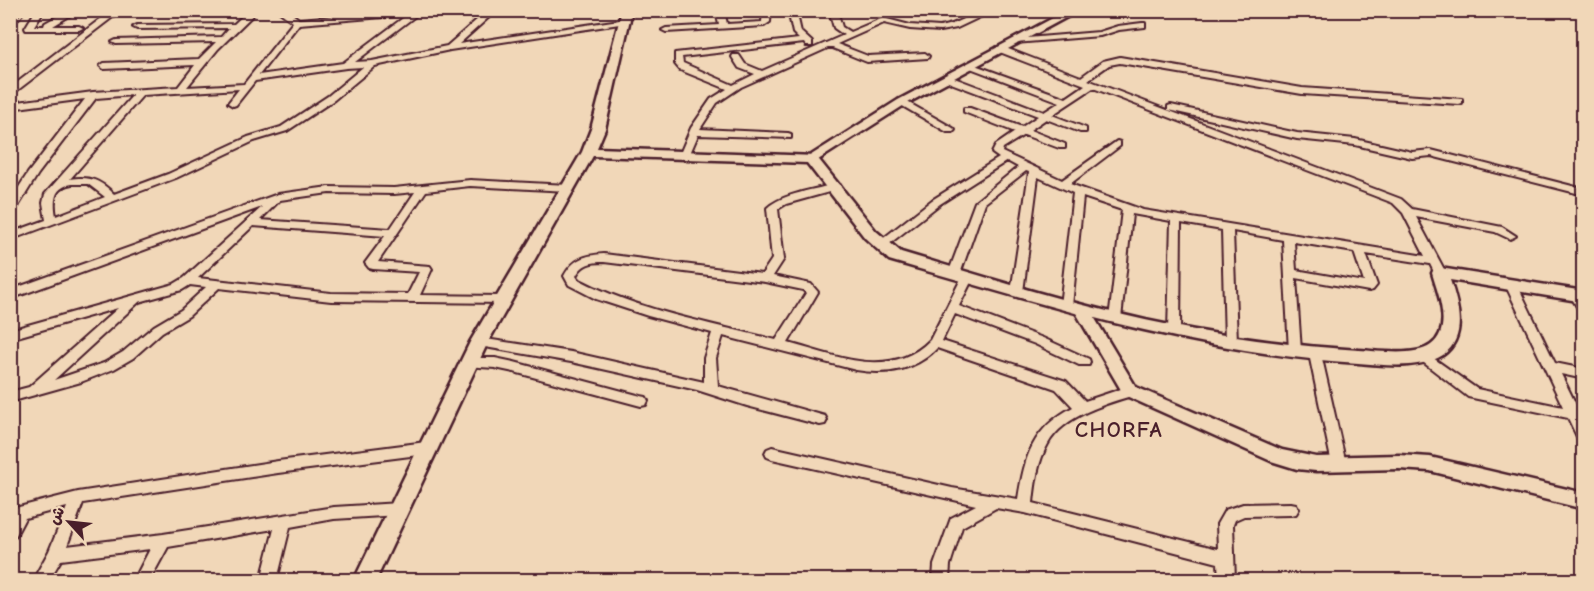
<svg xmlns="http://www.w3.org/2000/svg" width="1594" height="591" font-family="'Comic Neue','Playpen Sans Arabic',sans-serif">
<rect width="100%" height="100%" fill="#f1d7b8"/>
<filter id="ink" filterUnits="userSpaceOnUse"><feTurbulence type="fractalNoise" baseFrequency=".0167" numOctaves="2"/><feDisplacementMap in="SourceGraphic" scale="12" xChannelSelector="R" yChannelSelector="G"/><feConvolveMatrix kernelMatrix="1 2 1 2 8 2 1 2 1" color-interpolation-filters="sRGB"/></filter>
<g filter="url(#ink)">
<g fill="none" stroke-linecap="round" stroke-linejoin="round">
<defs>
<g id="minor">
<polygon points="36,10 44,10 34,26 44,26 45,23 68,10 79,10 53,26 79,26 83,28 79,30 26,30 25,28"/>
<polygon points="112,10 122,10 10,96 10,88"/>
<path d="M249,10H258L218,49L187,87L244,84L293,22L277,10H287L299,19L409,10H447L418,14L355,62L372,61L447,46L488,10H497L459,44L626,19L630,21L626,23L450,50L375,66L334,100L287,131L254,141L176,178L10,240V233L46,220L43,203L45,194L133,95L96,98L38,174L14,213L10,214V201L28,173L85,99L10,109V103L93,92L178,87L195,65L104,69L100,66L104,63L199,59L216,42L116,44L112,42L116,40L221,37L229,28L137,29L133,27L137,25L234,24ZM407,15L343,63L259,75L299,24ZM363,67L328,96L281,127L248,137L168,174L114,194C100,180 90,176 70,179L143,95L239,89L228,103L233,106L236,105L255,81L346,68ZM72,184H88L105,197L56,216C53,200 54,187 72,184Z"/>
<polygon points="716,10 724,10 727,24 762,22 763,10 771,10 770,22 764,26 666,32 662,30 666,28 719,25"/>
<polygon points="788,10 796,10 801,32 812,42 812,46 806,46 804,43 682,57 683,63 733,85 755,74 739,68 732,57 733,55 739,55 745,64 762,71 844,35 834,28 829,10 837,10 842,27 850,32 883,18 910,25 940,27 952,24 983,10 995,10 957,28 940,31 910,29 884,23 837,44 868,56 925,53 929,56 928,58 867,62 830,47 741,87 717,103 700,129 788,133 791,134 791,138 698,135 688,158 680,158 679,156 691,128 711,99 727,89 680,70 675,64 675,53 799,39 793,33"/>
<polygon points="1142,23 1145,23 1145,27 1119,30 1100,36 1015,43 1011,41 1015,39 1099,32 1118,26"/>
<path d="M997,47H1003L1081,77L1103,61L1120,57L1302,88L1462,99V103L1459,104L1302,94L1120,63L1109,65L1088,80L1401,199L1412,209L1502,227L1516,236L1510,239L1495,232L1416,217L1446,273L1444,276H1436L1430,264L1366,254L1377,285L1373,290L1369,291L1296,278L1301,351L1300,354H1290L1289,351L1283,240L1233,231L1237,342L1235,345H1227L1225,342L1222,230L1181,223L1180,331L1174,335L1168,331L1171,221L1132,214L1121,319L1115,323L1109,319L1122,210L1083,197L1072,306L1070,309H1062L1060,306L1073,193L1038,177L1023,292L1017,296L1013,295L1011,292L1029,172L1026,171L985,203L960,274L954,278L950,277L948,274L975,202L1018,167L1007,161L940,204L884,248H876L874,246L876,244L932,200L999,158L992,153L996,145L1015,132L964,112V108H970L1022,127L1038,116L943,80V76H949L1044,112L1060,102L965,66L972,64L1066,98L1085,85L997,51ZM1093,88L1393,203L1403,213L1425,256L1143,210L1070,184L1120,146V142L1117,141L1062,180L1002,152L1003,148L1024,135L1059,148H1065V144L1030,130L1046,119L1080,132H1086V128L1052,115ZM1294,242L1354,252L1364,282L1296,270Z"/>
<polygon points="902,99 953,128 955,130 953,132 947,132 899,104 897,102"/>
<polygon points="1171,105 1297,133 1355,139 1412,152 1431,150 1584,189 1584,195 1431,156 1412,158 1355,145 1297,139 1168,110 1168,106"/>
<path d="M470,180L568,185L573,188L568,191L470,186L426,191L378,262L430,266L432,269L420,295L502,296L508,300L506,303L331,301L219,288L189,316L162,332L133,358L114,369L81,382L10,402V392L29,387L118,308L10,339V330L174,284L184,278L262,207L10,299V290L278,194L329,187L394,188ZM415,192L390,229L260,220L280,200L329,193L394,194ZM253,226L385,236L365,263L369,268L373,269L419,272L408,294L331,293L198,278ZM190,285L206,287L181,310L154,326L123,352L104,363L54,380L139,302L182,290Z"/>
<path d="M836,184L840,185L841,187L840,189L786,204L778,209L784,259L773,276L811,284L818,292L788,343C835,355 890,381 930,340L963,275H971L973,278L959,306L1043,338L1089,359L1090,362L1089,365H1079L1035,344L955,314L942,341L1066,381L1085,401L1130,386L1135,387L1137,391L1135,395C1107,403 1063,416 1048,444C1038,461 1035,483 1033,503L1218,549L1217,524L1225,510L1243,504L1291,503L1296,504L1299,509L1296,514L1291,515L1244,516L1235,520L1233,525L1235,580H1219L1218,563L1025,513L996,508L962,527L950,565L949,580H933L934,565L951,518L976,505L772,459L767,457L765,453L767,449L772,447L952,488L1018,499C1025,456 1032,429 1073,407L1056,389L937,348C915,371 886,375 856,370L723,336L716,358L718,386L825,416L827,420L825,424L820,425L747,406L697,390L571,362L479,346L475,345L473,342L475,339L479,338L571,352L704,382V358L712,333L648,316L596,299L569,285L564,276C573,259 585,255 604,254L762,274L772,259L767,208C781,194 817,189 836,184ZM604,262L765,282L803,290L806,293L776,340C710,323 639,311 578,279L576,276C582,264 591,262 604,262Z"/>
<polygon points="1511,280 1517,284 1555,363 1584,369 1584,379 1561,374 1584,421 1584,442 1579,441 1568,418 1468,397 1415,356 1416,353 1426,353 1477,389 1563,407 1505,284"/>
<polygon points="1576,291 1580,292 1584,298 1584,313 1580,312 1570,295"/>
<polygon points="1315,349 1320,351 1321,354 1346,464 1344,468 1339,470 1334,468 1332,464 1309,354 1310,351"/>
<polygon points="469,358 495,358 514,362 641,396 646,397 648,401 646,405 641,406 514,372 495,368 464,366 462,363 464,360"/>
<polygon points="426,442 431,444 433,448 431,452 426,454 278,473 83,503 67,546 163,534 334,507 399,503 404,504 407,509 404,514 399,515 334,519 290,527 277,580 261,580 274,529 168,547 150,580 134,580 150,549 61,560 49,580 33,580 49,551 67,507 25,518 15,537 10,539 10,516 15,508 78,492 278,461"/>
</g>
<g id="tertiary">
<polygon points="1068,10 1080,10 906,104 815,162 807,162 805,159 898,100"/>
<polygon points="1083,306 1088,307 1136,387 1282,450 1316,457 1399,455 1430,457 1584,493 1584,509 1430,471 1399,469 1316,471 1297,469 1271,461 1124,395 1075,311"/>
</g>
<path id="secondary" d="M622,10H632L605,129L597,148L816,156L876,231L901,252C968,272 1035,293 1103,310C1186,331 1273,345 1359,350C1378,351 1415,357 1431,345C1453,329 1438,294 1432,273L1434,269L1440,268L1584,291V302L1450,280C1458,304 1468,337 1443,355C1420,370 1384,365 1358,363C1196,353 1045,305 889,260L865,238L807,163L593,156L488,342L376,580H354L470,342L582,152L591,129Z"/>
</defs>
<use href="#minor" stroke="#4a1f2b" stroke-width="4"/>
<use href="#tertiary" stroke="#4a1f2b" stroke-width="5"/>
<use href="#secondary" stroke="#4a1f2b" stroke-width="5"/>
<use href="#minor" fill="#f1d7b8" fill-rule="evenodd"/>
<use href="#tertiary" fill="#f1d7b8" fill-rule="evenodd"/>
<use href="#secondary" fill="#f1d7b8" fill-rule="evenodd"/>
<defs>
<polyline id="rail" points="10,29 25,10"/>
</defs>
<use href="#rail" stroke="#4a1f2b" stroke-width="4"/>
<use href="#rail" stroke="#f1d7b8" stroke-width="2" stroke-dasharray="7" stroke-linecap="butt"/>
</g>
</g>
<g text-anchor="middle" stroke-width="6" stroke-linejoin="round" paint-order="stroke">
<g font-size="22" font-weight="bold" letter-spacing="1.5" fill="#4a1f2b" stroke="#f1d7b8">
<text x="1119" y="437">CHORFA</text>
</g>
</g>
<rect width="1594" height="591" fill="none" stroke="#f1d7b8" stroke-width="36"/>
<rect x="18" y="18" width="1558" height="555" fill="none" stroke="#4a1f2b" stroke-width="2" filter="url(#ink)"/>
<g transform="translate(69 522) rotate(297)" stroke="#f1d7b8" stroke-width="4.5" paint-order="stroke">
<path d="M0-4.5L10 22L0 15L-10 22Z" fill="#4a1f2b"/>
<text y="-9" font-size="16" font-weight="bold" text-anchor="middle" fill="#4a1f2b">ش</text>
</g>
</svg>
